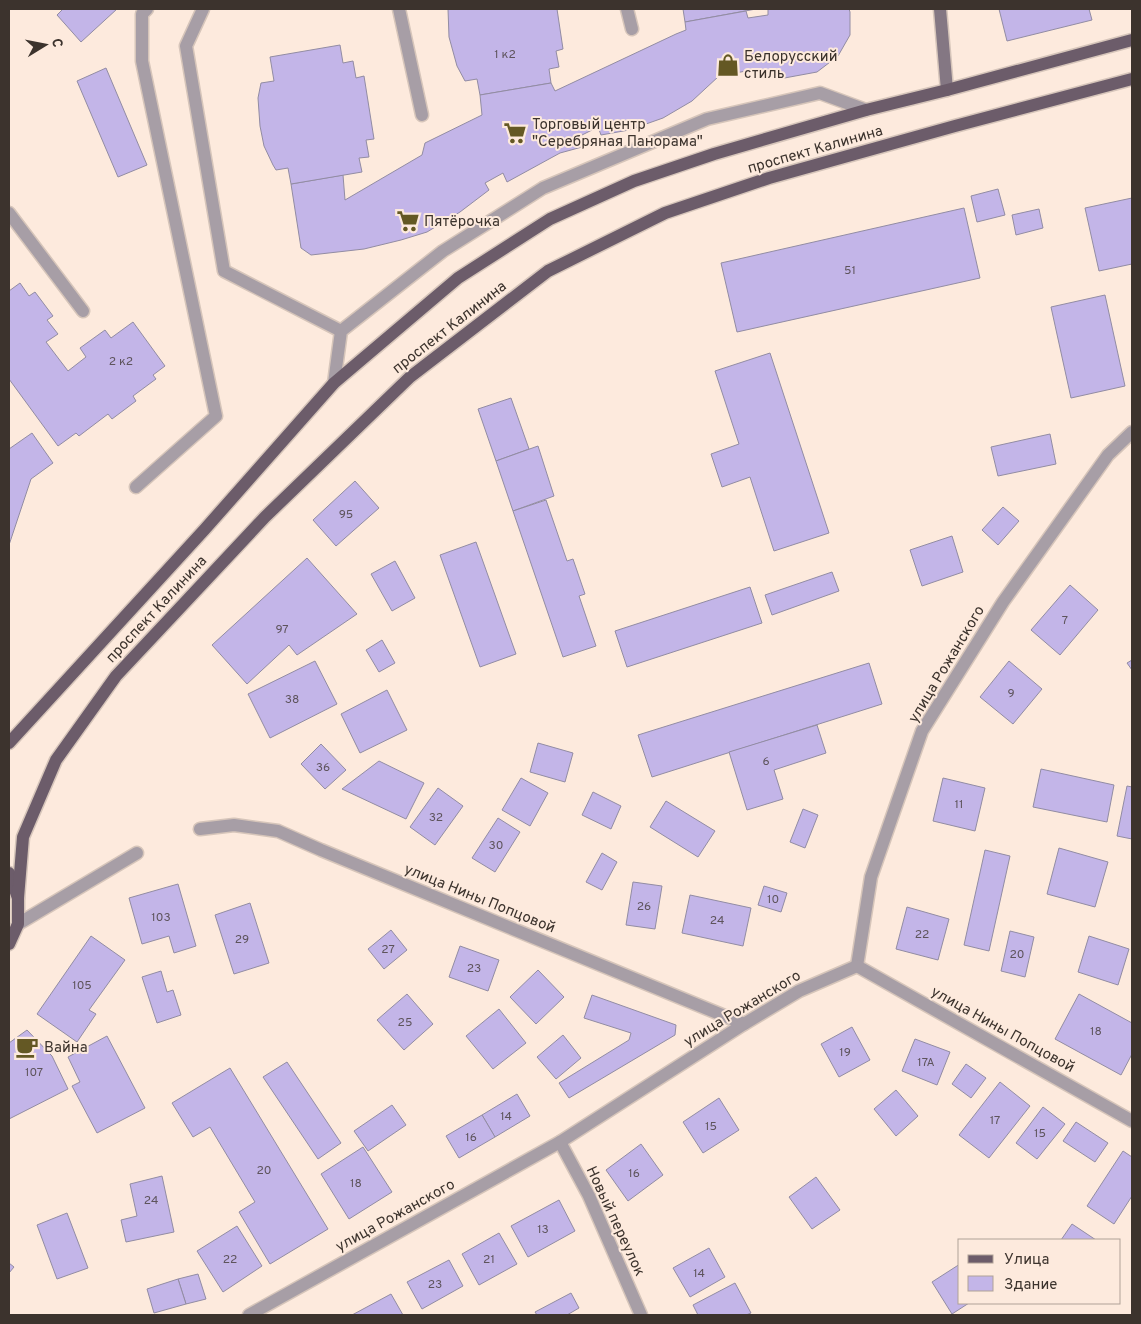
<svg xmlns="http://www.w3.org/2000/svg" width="1141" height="1324" font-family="Overpass,sans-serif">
<rect width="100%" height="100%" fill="#fdeadd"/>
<g fill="#c3b5e8" stroke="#928ca3">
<polygon points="63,9 117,9 81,42 57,15"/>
<polygon points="448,9 557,9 563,49 556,51 559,67 549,69 551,83 480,95 477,79 465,81 457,66 449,37"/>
<polygon points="683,9 756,9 685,22"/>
<polygon points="768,9 849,9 850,12 850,35 838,56 817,72 779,79 778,73 759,76 757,69 719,76 692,101 663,118 629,130 601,135 598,127 578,137 582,147 560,153 507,182 503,173 485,183 489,190 460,212 427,232 401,240 364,249 311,255 301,248 291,184 343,175 345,200 422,155 425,143 482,115 480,95 551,83 555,91 676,34 686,30 685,22 746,11 748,18 768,15"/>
<polygon points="999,9 1089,9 1092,20 1007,41"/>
<polygon points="340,45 343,63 353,61 356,78 364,76 374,139 366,140 369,157 359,158 362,172 291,184 288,168 276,170 273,165 264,146 260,126 258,98 261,83 274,81 270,57"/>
<polygon points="106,68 147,165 118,177 77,81"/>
<polygon points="998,189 1005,215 977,222 971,196"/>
<polygon points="1132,198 1132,264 1099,271 1085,208"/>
<polygon points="964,208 980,278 737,332 721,263"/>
<polygon points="1039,209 1043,228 1016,235 1012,215"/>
<polygon points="20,283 29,296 35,292 53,316 47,320 58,334 46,342 68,371 86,357 80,348 105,330 111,338 133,322 165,366 153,375 156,379 133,396 136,401 112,419 108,414 79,436 76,433 58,446 9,379 9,291"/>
<polygon points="1105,295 1125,386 1071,398 1051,307"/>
<polygon points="770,353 829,533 774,551 750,477 722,487 711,454 739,444 715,371"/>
<polygon points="511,398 529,449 496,461 478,409"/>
<polygon points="32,433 53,463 31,479 9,545 9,449"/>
<polygon points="1050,434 1056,464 998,476 991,447"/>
<polygon points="538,446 554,496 513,511 496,461"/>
<polygon points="355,481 379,508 336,546 313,520"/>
<polygon points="546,500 567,561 573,559 585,594 579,596 596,646 563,657 513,511"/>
<polygon points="1003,507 1019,521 998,545 982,530"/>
<polygon points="952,536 963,572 922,586 910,550"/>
<polygon points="476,542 516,654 480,667 440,555"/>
<polygon points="307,558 357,614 297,655 289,645 247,684 212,645"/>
<polygon points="395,561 415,598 392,611 371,574"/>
<polygon points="832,572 839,591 772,615 765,595"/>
<polygon points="1070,585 1098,610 1060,655 1031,630"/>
<polygon points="750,587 762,623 627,667 615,631"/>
<polygon points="382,640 395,663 379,672 366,650"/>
<polygon points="1132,660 1132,670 1127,663"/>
<polygon points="315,661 337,704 270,738 248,694"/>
<polygon points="1009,661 1042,689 1013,724 980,697"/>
<polygon points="869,663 882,704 652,777 638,735"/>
<polygon points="387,690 407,730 360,753 341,714"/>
<polygon points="817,725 826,753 774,770 783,799 747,810 729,752"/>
<polygon points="538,743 573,753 565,782 530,772"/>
<polygon points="321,744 346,770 325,789 301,764"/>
<polygon points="379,761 424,783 406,819 342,789"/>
<polygon points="1041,769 1114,785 1107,822 1033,807"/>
<polygon points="521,778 548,793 530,826 502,810"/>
<polygon points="943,778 985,788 975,831 933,821"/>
<polygon points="1127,786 1132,787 1132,839 1117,836"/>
<polygon points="438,788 463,806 435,845 410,827"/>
<polygon points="593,792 621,806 611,829 582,815"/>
<polygon points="666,801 715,831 698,857 650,827"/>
<polygon points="803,809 818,815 805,848 790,842"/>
<polygon points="498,818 520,832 495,872 472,858"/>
<polygon points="1059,848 1108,862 1095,907 1047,894"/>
<polygon points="985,850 1010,856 989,951 964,945"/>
<polygon points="602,853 617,862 602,890 586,882"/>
<polygon points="633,882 662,886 655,929 626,925"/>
<polygon points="178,884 196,946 174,953 169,936 142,944 129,898"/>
<polygon points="764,886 787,893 781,912 758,905"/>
<polygon points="690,895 751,908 743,946 682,933"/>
<polygon points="250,903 269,963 234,974 215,915"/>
<polygon points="907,907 949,919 938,960 896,949"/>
<polygon points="391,930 407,950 384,969 368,949"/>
<polygon points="1010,931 1034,937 1025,977 1001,971"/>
<polygon points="91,936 125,960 89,1010 96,1014 77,1042 37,1014"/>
<polygon points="1089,936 1129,949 1118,985 1078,972"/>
<polygon points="460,946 499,960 488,991 449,977"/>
<polygon points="538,970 564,997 536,1024 510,997"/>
<polygon points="161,971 167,992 173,990 181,1015 157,1023 142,977"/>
<polygon points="407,994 433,1024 404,1050 377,1020"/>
<polygon points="1079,994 1132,1023 1132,1054 1121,1075 1055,1039"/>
<polygon points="592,995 676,1025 675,1035 569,1098 559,1083 629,1040 631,1033 584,1018"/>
<polygon points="499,1009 526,1043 493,1069 466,1036"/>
<polygon points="852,1027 870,1060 839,1077 821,1044"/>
<polygon points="27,1030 52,1056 68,1089 9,1119 9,1043"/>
<polygon points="563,1035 581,1058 556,1079 537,1057"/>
<polygon points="107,1036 145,1108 97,1133 72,1086 80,1082 68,1057"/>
<polygon points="915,1039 950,1052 937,1085 902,1071"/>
<polygon points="287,1062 341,1143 318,1159 263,1077"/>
<polygon points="966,1064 986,1078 971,1098 952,1084"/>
<polygon points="230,1068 328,1229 270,1264 239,1212 255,1202 210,1127 193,1137 172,1103"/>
<polygon points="1000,1082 1030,1106 989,1158 959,1135"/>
<polygon points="896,1090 918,1116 896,1136 874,1109"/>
<polygon points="517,1094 530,1116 495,1137 482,1115"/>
<polygon points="719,1098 739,1130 703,1153 683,1122"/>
<polygon points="392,1105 406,1125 368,1151 354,1131"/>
<polygon points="1043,1107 1065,1124 1037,1159 1016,1143"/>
<polygon points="482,1115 495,1137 459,1158 446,1136"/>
<polygon points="1076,1122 1108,1143 1095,1162 1063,1141"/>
<polygon points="641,1144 663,1175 628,1201 606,1170"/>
<polygon points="363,1147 392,1192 349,1219 321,1174"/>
<polygon points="1123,1151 1132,1157 1132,1196 1114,1224 1087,1206"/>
<polygon points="162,1176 174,1232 126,1242 121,1220 137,1216 130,1184"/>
<polygon points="816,1177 840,1210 812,1229 789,1197"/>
<polygon points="559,1200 575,1231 528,1257 511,1226"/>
<polygon points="67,1213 88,1268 57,1279 37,1225"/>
<polygon points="1072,1224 1096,1240 1061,1240"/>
<polygon points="237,1226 262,1266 223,1292 197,1251"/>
<polygon points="499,1233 517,1264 479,1285 462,1254"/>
<polygon points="709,1248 725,1277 690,1297 673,1268"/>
<polygon points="449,1260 463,1286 422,1309 407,1282"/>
<polygon points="9,1263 14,1267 9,1273"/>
<polygon points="960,1264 960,1303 969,1303 952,1314 932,1282"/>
<polygon points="198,1274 206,1299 186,1304 178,1279"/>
<polygon points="178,1279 186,1304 154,1313 147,1289"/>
<polygon points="735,1283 751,1313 746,1315 698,1315 693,1305"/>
<polygon points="571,1293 579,1308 567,1315 537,1315 535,1312"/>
<polygon points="391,1294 403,1315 352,1315"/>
</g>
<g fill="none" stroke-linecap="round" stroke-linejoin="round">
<defs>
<g id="service">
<polyline points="203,9 186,46 224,271 341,331"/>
<polyline points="399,9 422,115"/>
<polyline points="627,9 632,29"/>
<polyline points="9,213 83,311"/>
<polyline points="334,383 341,331 443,251 543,188 707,119 820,93 866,110"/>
<polyline points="136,487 216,416 142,61 142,14 147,9"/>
</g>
<g id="minor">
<polyline points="200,829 234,825 278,831 321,850 744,1024"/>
<polyline points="18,924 137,853"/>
<polyline points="857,966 871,877 922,731 1003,602 1108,455 1132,432"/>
<polyline points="857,966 1132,1121"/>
<polyline points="560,1142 589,1196 641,1315"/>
<polyline points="249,1315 560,1142 744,1024 799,991 857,966"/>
</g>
<polyline id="secondary" points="940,9 947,90"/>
<g id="primary">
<polyline points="9,743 205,529 334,383 458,278 550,219 634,181 714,154 866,110 947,90 1132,40"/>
<polyline points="9,873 18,898 18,924 9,944"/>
<polyline points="18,898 23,837 56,760 116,676 265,517 410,377 548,271 665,213 769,178 955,126 1132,79"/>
</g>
</defs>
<use href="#service" stroke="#d6c5ba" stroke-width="15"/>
<use href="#minor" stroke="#d6c5ba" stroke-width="15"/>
<use href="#secondary" stroke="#d6c5ba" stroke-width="15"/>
<use href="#primary" stroke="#d6c5ba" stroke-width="15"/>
<use href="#service" stroke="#a79ea6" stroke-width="12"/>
<use href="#minor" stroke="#a79ea6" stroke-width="12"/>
<use href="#secondary" stroke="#847783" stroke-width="12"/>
<use href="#primary" stroke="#6c5c6a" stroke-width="12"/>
</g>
<defs>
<symbol id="shop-bare" viewBox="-9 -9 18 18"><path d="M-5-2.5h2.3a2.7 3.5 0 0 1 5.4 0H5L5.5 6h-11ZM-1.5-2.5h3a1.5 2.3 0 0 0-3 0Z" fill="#645824" stroke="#fdeadd" stroke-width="2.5" paint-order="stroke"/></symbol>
<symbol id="supermarket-bare" viewBox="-9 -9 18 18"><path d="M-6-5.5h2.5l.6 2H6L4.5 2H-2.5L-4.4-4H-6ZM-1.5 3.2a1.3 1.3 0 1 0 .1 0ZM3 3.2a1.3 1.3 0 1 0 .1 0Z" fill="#645824" stroke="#fdeadd" stroke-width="2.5" paint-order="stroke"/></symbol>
<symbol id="cafe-bare" viewBox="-9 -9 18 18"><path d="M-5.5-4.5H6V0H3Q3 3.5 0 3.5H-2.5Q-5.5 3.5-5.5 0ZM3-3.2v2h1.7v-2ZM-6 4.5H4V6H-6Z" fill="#645824" stroke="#fdeadd" stroke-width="2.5" paint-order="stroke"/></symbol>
</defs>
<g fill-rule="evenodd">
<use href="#shop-bare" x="712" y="49" width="32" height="32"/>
<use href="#supermarket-bare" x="499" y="117" width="32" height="32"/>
<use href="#supermarket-bare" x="392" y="205" width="32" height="32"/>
<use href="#cafe-bare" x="11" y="1031" width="32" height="32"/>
</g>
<g text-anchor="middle" stroke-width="4" stroke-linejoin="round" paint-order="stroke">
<g font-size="12" fill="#5e545c">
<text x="505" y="58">1 к2</text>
<text x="850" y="274">51</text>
<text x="121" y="365">2 к2</text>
<text x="346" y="518">95</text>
<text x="1065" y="624">7</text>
<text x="282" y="633">97</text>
<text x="1011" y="697">9</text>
<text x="292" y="703">38</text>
<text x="766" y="765">6</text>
<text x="323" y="771">36</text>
<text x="959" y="808">11</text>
<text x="436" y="821">32</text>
<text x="496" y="849">30</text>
<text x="773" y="903">10</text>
<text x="644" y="910">26</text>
<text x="161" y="921">103</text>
<text x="717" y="924">24</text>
<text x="922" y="938">22</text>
<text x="242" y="943">29</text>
<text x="388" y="953">27</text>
<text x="1017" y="958">20</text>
<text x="474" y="972">23</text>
<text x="82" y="989">105</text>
<text x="405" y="1026">25</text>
<text x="1096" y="1035">18</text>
<text x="845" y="1056">19</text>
<text x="926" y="1066">17А</text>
<text x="34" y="1076">107</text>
<text x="506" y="1120">14</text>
<text x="995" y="1124">17</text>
<text x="711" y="1130">15</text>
<text x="1040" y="1137">15</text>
<text x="471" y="1141">16</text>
<text x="264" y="1174">20</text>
<text x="634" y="1177">16</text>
<text x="356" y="1187">18</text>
<text x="151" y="1204">24</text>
<text x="543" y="1233">13</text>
<text x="230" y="1263">22</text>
<text x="489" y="1263">21</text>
<text x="699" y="1277">14</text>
<text x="435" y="1288">23</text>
</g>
<g font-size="15" fill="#3c332d" stroke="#fdeadd" text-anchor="start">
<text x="744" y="61">Белорусский<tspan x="744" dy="17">стиль</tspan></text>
<text x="532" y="129">Торговый центр<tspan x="532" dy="17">"Серебряная Панорама"</tspan></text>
<text x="424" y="226">Пятёрочка</text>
<text x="44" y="1052">Вайна</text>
</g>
<g font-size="15" fill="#3c332d" stroke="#fdeadd">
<text transform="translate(815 149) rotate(-16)" y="5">проспект Калинина</text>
<text transform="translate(449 327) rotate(-38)" y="5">проспект Калинина</text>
<text transform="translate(156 609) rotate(-47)" y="5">проспект Калинина</text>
<text transform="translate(946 664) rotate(-59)" y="5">улица Рожанского</text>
<text transform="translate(480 898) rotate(22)" y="5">улица Нины Попцовой</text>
<text transform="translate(742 1008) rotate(-31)" y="5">улица Рожанского</text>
<text transform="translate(1003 1029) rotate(29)" y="5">улица Нины Попцовой</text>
<text transform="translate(395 1215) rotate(-29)" y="5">улица Рожанского</text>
<text transform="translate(616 1221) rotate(65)" y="5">Новый переулок</text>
</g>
</g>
<rect width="1141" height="1324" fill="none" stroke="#3c332d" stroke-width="20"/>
<rect x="958" y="1239" width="162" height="65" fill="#fdeadd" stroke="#b0a197"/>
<rect x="968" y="1255" width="25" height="8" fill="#6c5c6a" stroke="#b0a197"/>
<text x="1004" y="1264" font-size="15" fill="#3c332d">Улица</text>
<rect x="968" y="1276" width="25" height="15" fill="#c3b5e8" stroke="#b0a197"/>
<text x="1004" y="1289" font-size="15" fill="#3c332d">Здание</text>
<g transform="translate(45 45) rotate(80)" stroke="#fdeadd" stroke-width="4" paint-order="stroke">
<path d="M0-4L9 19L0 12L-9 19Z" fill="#3c332d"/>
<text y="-8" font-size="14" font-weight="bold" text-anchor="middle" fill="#3c332d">С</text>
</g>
</svg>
